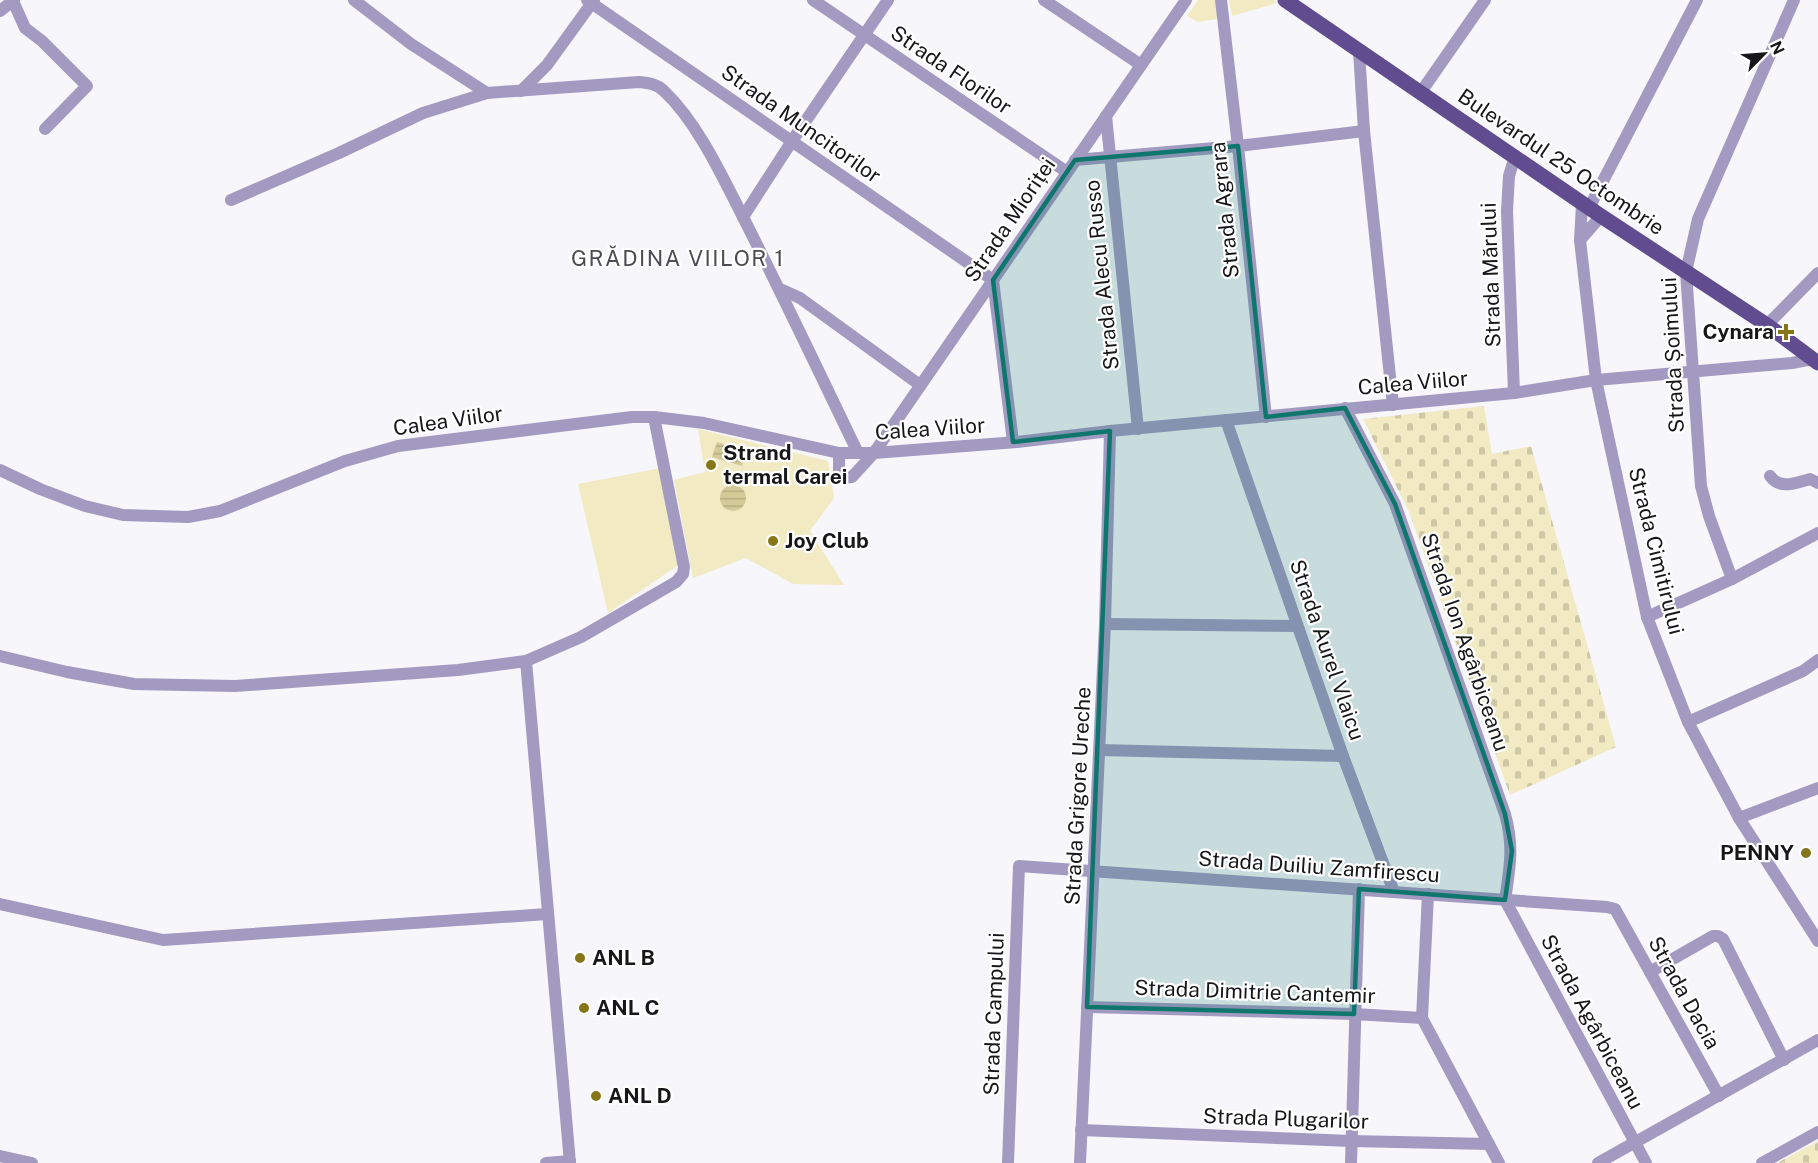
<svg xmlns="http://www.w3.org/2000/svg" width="1818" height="1163" font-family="'Public Sans',sans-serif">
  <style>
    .green { fill: #f2eac3 }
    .cemetery { fill: url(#cemetery-stones) }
    .water { fill: url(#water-rules) }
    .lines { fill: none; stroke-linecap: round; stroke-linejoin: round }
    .minor { stroke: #a39ac1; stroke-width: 12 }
    .major { stroke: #614c90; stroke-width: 15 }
    .marked { fill: #0f766e; fill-opacity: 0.2; stroke: #0f766e; stroke-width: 4.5; stroke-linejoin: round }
    .poi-dot { fill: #877619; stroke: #fff; stroke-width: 2 }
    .labels { text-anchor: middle; stroke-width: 4.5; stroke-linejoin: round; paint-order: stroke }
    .street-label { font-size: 21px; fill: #171618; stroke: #fff }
    .poi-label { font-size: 21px; font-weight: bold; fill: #171618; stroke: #fff; text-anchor: start }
    .neighbourhood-label { font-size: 22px; letter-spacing: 1.5px; fill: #4d4d50; stroke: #fff }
  </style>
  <defs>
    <pattern id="cemetery-stones" width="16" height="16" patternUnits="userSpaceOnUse" patternTransform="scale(1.5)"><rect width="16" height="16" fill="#f2eac3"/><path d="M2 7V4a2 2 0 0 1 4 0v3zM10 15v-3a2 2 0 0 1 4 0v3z" fill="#cfc8a7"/></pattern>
    <pattern id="water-rules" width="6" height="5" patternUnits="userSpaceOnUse" patternTransform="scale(1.5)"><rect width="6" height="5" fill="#d4ca98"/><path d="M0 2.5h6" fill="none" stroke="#b5ad82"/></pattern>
  </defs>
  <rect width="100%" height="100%" fill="#f7f6fb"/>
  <g class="green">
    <path d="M1198,0H1221L1224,18L1198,22L1187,16Z"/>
    <path d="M1229,0H1274L1277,3L1232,16Z"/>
    <path d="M698,429L828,461L834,498L810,531L844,585L793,584L746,558L693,578L674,480L705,472Z"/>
    <path d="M661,468L680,564L608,613L578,484Z"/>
  </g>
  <g class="cemetery">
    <path d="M1484,406L1492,454L1531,446L1616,747L1510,795L1409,512L1363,419Z"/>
    <path d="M1818,1141V1163H1777Z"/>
  </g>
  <g class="water">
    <path d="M717,442L746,451L742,466L712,457Z"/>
    <circle cx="733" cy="498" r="13"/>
  </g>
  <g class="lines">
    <g class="minor">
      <path d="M354,0L411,44L487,93L639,82C649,83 657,84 664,91C698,123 723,178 744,219C783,296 820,374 858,453"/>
      <path d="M587,0L993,280L1013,442"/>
      <path d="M813,0L1067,172"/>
      <path d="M1044,0L1141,65"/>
      <path d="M1221,0L1238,146L1266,417"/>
      <path d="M13,1L25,28L42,41L87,86L45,129"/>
      <path d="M0,11L14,0"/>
      <path d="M1359,51L1364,131L1393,405"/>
      <path d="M521,91L547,65L594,0"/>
      <path d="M1421,92L1485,0"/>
      <path d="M1106,116L1138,429"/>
      <path d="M1075,160L1238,146L1364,131"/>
      <path d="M231,200L339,153L423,113L487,93"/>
      <path d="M1582,204L1580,240L1596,380L1647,617L1688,722L1739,818L1818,941"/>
      <path d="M1589,208L1697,0"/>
      <path d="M743,217L792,141L888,0"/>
      <path d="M1580,240L1601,216"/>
      <path d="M780,289L800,298L920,385"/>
      <path d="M1767,325L1818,273"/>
      <path d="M1514,393L1507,211L1509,176L1515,156"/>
      <path d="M1345,408L1395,504L1505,814C1514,846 1510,867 1505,900"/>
      <path d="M1226,420L1343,756L1394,892"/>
      <path d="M839,453V474L842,478L852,477L874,453L1186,0"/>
      <path d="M0,470L40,489L85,506L123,515L188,517L220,511L345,461L398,446L632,417H654L704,423L839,453H874L1017,442L1110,431L1514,393L1596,380L1792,363L1813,359"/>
      <path d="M1770,476C1780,490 1795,483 1810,479L1818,483"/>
      <path d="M1732,579L1709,516L1701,486L1686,272L1698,219L1794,0"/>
      <path d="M1647,617L1732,579L1818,533"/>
      <path d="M1105,624L1297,626"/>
      <path d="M0,656L67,672L134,684L235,686L458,670L526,661L581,637L676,582L683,574L684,567L654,417"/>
      <path d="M526,661L570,1163"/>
      <path d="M1688,722L1803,671L1818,660"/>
      <path d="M1100,750L1343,756"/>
      <path d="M1739,818L1818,788"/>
      <path d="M1428,894L1422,1018L1499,1163"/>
      <path d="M1505,900L1646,1163"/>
      <path d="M0,904L163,940L547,914"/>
      <path d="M1650,972L1713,936H1718L1723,939L1784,1060"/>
      <path d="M1087,1007L1354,1014L1422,1018"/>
      <path d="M1081,1130L1351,1141L1489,1144"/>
      <path d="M0,1156L32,1163"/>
      <path d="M546,1163L570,1161"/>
      <path d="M1008,1163L1019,866L1607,907L1615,909L1719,1096"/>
      <path d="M1080,1163L1105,624L1110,431"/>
      <path d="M1351,1163L1359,889"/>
      <path d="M1598,1163L1818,1040"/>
      <path d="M1762,1163L1818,1132"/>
    </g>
    <path class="major" d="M1285,0L1601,216L1767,325L1818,363"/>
  </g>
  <path class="marked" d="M1238,146L1266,417L1345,408L1395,504L1505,814L1512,851L1505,900L1359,889L1354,1014L1087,1007L1110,431L1013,442L993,280L1075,160Z"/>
  <g class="poi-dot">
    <path d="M1783 323h6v6h6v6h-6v6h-6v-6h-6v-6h6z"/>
    <circle cx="711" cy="465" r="6"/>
    <circle cx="773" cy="541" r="6"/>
    <circle cx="1806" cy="853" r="6"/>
    <circle cx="580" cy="958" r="6"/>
    <circle cx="584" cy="1008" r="6"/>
    <circle cx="596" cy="1096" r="6"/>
  </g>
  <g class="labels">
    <g class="street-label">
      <text transform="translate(951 70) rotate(34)" y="7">Strada Florilor</text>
      <text transform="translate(801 124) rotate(35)" y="7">Strada Muncitorilor</text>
      <text transform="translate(1561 162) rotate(34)" y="7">Bulevardul 25 Octombrie</text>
      <text transform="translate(1225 210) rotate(-96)" y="7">Strada Agrara</text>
      <text transform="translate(1010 220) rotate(-56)" y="7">Strada Mioriței</text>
      <text transform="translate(1102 275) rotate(-96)" y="7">Strada Alecu Russo</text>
      <text transform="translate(1491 275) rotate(-92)" y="7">Strada Mărului</text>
      <text transform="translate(1673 355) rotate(-93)" y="7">Strada Șoimului</text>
      <text transform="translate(1413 383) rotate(-5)" y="7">Calea Viilor</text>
      <text transform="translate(448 421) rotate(-8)" y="7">Calea Viilor</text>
      <text transform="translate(930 429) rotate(-4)" y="7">Calea Viilor</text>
      <text transform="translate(1656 551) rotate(76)" y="7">Strada Cimitirului</text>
      <text transform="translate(1465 642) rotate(71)" y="7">Strada Ion Agârbiceanu</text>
      <text transform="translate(1327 650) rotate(71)" y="7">Strada Aurel Vlaicu</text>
      <text transform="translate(1078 796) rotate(-87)" y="7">Strada Grigore Ureche</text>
      <text transform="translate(1319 867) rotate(4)" y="7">Strada Duiliu Zamfirescu</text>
      <text transform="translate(1255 992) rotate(2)" y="7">Strada Dimitrie Cantemir</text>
      <text transform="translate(1684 993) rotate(61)" y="7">Strada Dacia</text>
      <text transform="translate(994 1014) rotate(-88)" y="7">Strada Campului</text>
      <text transform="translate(1592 1022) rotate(62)" y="7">Strada Agârbiceanu</text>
      <text transform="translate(1286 1119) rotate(2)" y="7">Strada Plugarilor</text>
    </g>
    <g class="poi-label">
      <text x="1774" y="339" text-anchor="end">Cynara</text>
      <text x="723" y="460">Strand<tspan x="723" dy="24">termal Carei</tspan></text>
      <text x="785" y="548">Joy Club</text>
      <text x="1794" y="860" text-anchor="end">PENNY</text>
      <text x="592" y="965">ANL B</text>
      <text x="596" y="1015">ANL C</text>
      <text x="608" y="1103">ANL D</text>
    </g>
    <g class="neighbourhood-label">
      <text x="678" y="266">GRĂDINA VIILOR 1</text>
    </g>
  </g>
  <g transform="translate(1764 54) rotate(65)" stroke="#ffffff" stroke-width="4.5" paint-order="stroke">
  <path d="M0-4.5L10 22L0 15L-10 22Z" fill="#171618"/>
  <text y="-9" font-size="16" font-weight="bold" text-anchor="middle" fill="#171618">N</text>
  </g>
</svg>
